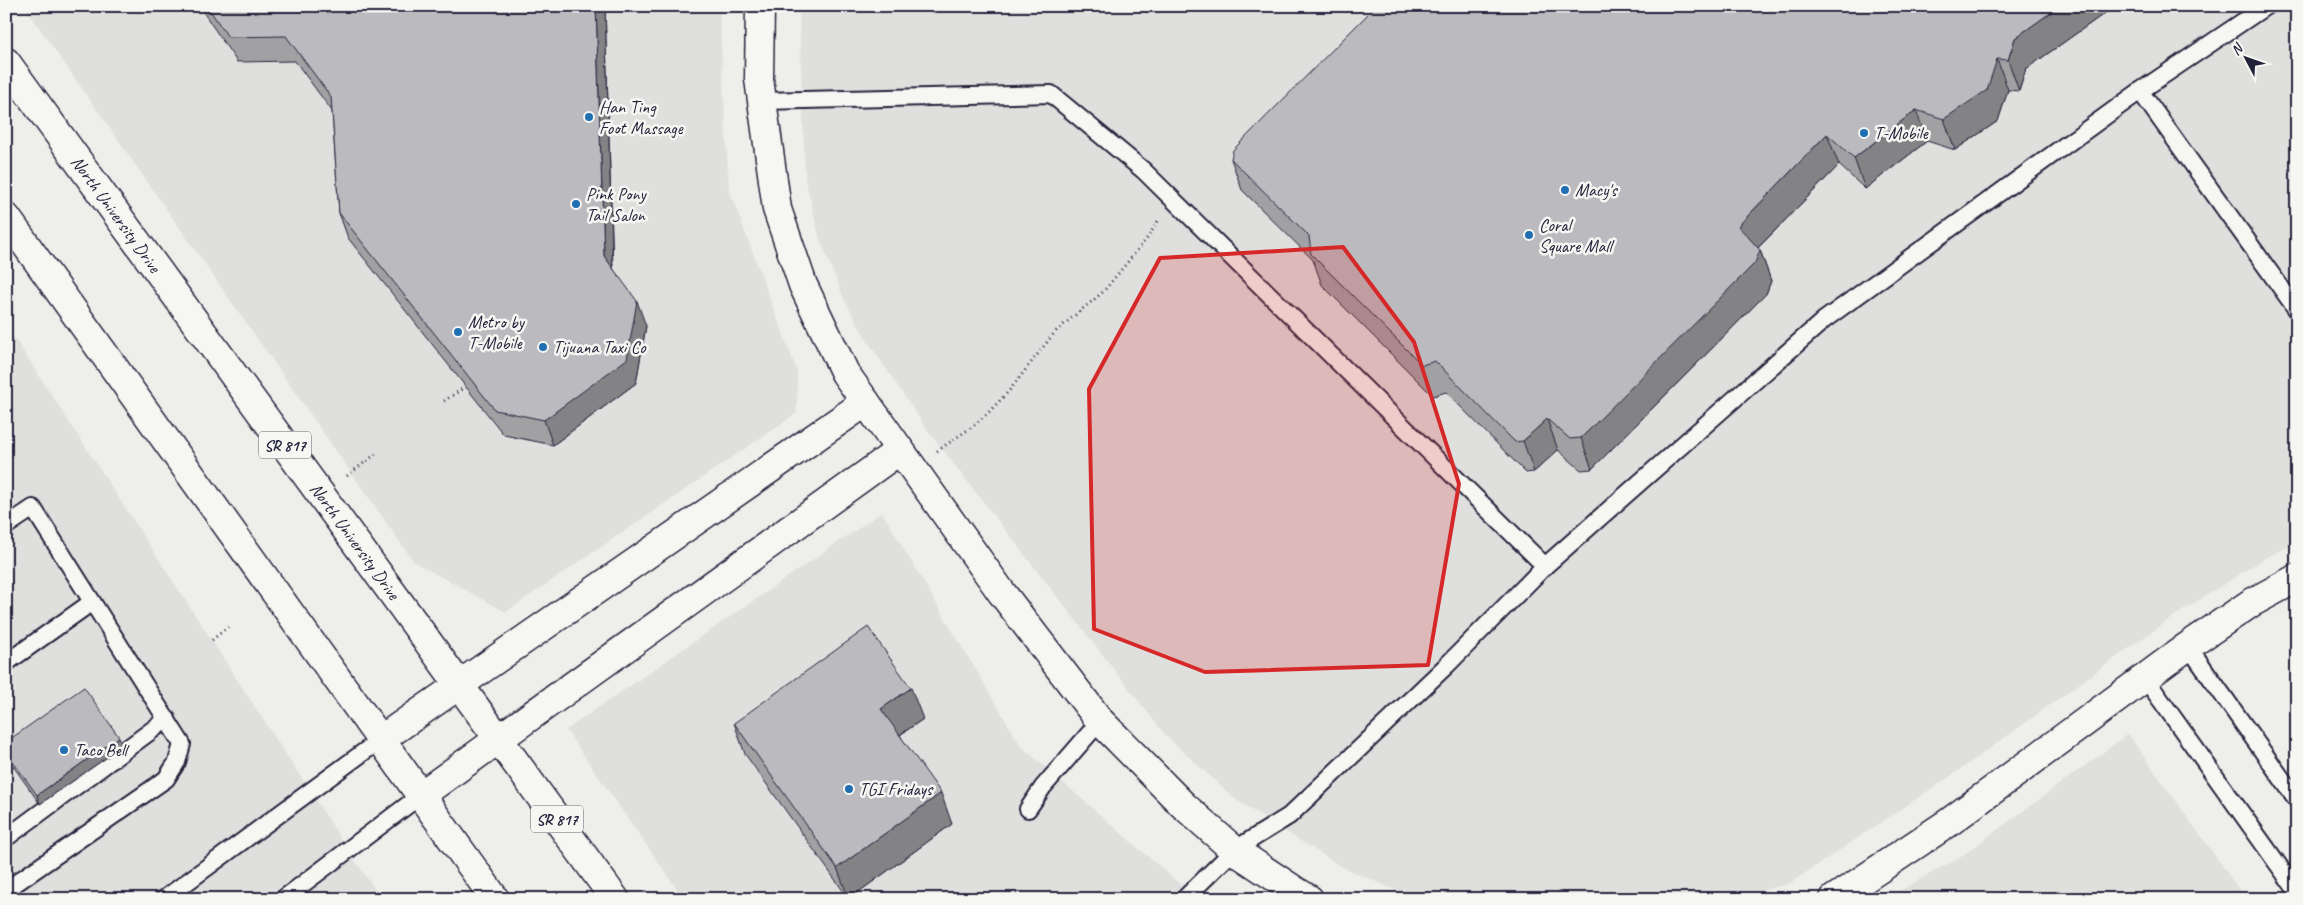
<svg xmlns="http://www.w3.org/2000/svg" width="2303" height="905" font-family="Caveat,sans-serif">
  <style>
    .built { fill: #dfdfde }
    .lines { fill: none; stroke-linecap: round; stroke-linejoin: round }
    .service-casing { stroke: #22223b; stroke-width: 20 }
    .minor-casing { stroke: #22223b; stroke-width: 31 }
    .primary-casing { stroke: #22223b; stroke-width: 31 }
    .path { stroke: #22223b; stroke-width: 3; stroke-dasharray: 1 4; stroke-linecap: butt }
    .service { stroke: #f6f6f2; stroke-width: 16 }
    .minor { stroke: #f6f6f2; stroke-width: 28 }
    .primary { stroke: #f6f6f2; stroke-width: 28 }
    .wall { fill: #a1a1a4; stroke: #22223b }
    .shaded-wall { fill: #838386; stroke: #22223b }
    .building { fill: #bbbbbf; stroke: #22223b }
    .marked { fill: #d62828; fill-opacity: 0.2; stroke: #d62828; stroke-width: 4; stroke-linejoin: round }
    .poi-dot { fill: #1f6fb2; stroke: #f6f6f2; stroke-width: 2 }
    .labels { text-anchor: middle; stroke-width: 5; stroke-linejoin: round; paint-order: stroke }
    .shield { fill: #f6f6f2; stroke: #626272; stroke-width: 1 }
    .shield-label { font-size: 16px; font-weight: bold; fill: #22223b }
    .poi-label { font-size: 18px; fill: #22223b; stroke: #f6f6f2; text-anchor: start }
    .street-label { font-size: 18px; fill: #22223b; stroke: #f6f6f2 }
  </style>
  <rect width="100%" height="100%" fill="#eeeeeb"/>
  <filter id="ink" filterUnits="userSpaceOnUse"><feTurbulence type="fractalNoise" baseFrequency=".02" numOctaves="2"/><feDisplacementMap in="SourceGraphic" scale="10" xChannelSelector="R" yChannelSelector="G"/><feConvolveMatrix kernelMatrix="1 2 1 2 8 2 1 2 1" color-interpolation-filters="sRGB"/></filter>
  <g filter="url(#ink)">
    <g class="built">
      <path d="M24,6H719L729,189L797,371V413L506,612L414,562Z"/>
      <path d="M799,6H2297V542L2265,558L2171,618L1964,767L1789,884L1726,899H1416L1342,867L1236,800L1166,736L928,431L868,342L845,301L820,240L805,178Z"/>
      <path d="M6,325L358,865L382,899H6Z"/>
      <path d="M882,512L1021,746L1197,899H684L566,730Z"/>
      <path d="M2128,734L2246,899H1885L1962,856Z"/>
    </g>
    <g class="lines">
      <defs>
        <g id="service">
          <path d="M2140,91L2297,310"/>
          <path d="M762,101L1051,94L1143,170L1545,566"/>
          <path d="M6,526L33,508L182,744L177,762L166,779L6,890"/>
          <path d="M2188,646L2297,800"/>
          <path d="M6,663L92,602"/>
          <path d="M2145,678L2297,891"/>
          <path d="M1028,809L1043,787L1100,721"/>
          <path d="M6,838L167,719"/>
          <path d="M164,899L380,740"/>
          <path d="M283,899L421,795"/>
          <path d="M1184,899L1234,850L1289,816L1447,665L1545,566L1824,320L2140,91L2266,6"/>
        </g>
        <g id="minor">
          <path d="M760,6L759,79L777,209L803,285L845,373L1002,593L1100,721L1183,805L1234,850L1294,890L1309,899"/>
          <path d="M380,740L866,402"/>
          <path d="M421,795L900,450"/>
          <path d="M1834,899L1948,823L2188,646L2251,603L2297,578"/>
        </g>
        <g id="primary">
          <path d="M6,62L615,899"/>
          <path d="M6,217L495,899"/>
        </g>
      </defs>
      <use href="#service" class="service-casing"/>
      <use href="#minor" class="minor-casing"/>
      <use href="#primary" class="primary-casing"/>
      <g class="path">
        <path d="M444,401L465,387"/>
        <path d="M937,451L972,427L989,412L1009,391L1055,332L1103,292L1149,236L1158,221"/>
        <path d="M347,476L377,453"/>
        <path d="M212,640L230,625"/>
      </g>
      <use href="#service" class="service"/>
      <use href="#minor" class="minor"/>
      <use href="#primary" class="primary"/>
    </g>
    <g class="wall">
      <path d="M199,6H605L613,268L646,326L636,383L553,445L504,435L348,238L339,213L332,111L295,61L237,62Z"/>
      <path d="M1376,6H2115L2026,69L2019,91L2008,90L1998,121L1955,150L1927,141L1865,189L1839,165L1758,248L1760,250L1771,281L1766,294L1592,469L1581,470L1558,450L1534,472L1526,473L1446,392L1433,396L1322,285L1313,260L1242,190L1231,159Z"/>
      <path d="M923,719L900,735L952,824L849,899L745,754L734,723Z"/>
      <path d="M119,737L123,746L40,804L6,756V742Z"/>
    </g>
    <g class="shaded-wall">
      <path d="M596,6H605L613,281L604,256Z"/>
      <path d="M2060,6H2115L2026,69L2019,91L2008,60L2015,38Z"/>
      <path d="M1997,59L2008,90L1998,121L1955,150L1944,119Z"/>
      <path d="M1916,110L1927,141L1865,189L1854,158Z"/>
      <path d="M1827,134L1839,165L1749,257L1738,226Z"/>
      <path d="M1760,250L1771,281L1766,294L1592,469L1581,438Z"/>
      <path d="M637,301L646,326L636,383L553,445L544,420Z"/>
      <path d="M1547,419L1558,450L1534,472L1523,441Z"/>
      <path d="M911,688L923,719L892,740L881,709Z"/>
      <path d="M119,737L123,746L40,804L37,795Z"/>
      <path d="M941,793L952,824L849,899L837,868Z"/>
    </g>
    <g class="building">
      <path d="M207,6H596L604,256L637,301L627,359L544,420L495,410L339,213L331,97L286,36L228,37Z"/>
      <path d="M1376,6H2060L2015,38L2008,60L1997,59L1987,90L1944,119L1916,110L1854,158L1827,134L1738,226L1760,250L1755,263L1581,438L1570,439L1547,419L1523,441L1515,442L1435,361L1422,365L1311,254L1309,236L1231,159L1233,150Z"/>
      <path d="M868,627L911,688L881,709L941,793L837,868L734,723Z"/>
      <path d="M84,687L119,737L37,795L6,752V742Z"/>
    </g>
  </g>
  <path class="marked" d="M1343,247L1414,342L1459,484L1428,665L1205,672L1094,629L1089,389L1160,258Z"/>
  <g class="poi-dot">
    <circle cx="589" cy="117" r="5"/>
    <circle cx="1864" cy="133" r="5"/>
    <circle cx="1565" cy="190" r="5"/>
    <circle cx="576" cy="204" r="5"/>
    <circle cx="1529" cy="235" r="5"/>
    <circle cx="458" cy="332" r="5"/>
    <circle cx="543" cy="347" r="5"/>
    <circle cx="64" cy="750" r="5"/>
    <circle cx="849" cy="789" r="5"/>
  </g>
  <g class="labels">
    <g class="shield">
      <rect x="259" y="431.5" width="52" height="27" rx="4"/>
      <rect x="531" y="805.5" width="52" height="27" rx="4"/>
    </g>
    <g class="shield-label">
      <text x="285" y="451">SR 817</text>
      <text x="557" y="825">SR 817</text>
    </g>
    <g class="poi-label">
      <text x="599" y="113">Han Ting<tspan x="599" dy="21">Foot Massage</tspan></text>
      <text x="1874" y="139">T-Mobile</text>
      <text x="1575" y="196">Macy's</text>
      <text x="586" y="200">Pink Pony<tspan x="586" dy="21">Tail Salon</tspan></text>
      <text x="1539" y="231">Coral<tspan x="1539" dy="21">Square Mall</tspan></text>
      <text x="468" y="328">Metro by<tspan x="468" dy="21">T-Mobile</tspan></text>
      <text x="553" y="353">Tijuana Taxi Co</text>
      <text x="74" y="756">Taco Bell</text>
      <text x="859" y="795">TGI Fridays</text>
    </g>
    <g class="street-label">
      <text transform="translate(116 214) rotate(54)" y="6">North University Drive</text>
      <text transform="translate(355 541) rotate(54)" y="6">North University Drive</text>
    </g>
  </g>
  <rect width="2303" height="905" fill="none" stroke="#f6f6f2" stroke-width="25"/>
  <rect x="12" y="12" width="2278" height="880" fill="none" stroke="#22223b" stroke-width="2" filter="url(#ink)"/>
  <g transform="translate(2246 58) rotate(311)" stroke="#f6f6f2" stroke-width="4" paint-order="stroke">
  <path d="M0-4L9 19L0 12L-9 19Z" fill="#22223b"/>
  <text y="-8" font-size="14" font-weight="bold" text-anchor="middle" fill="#22223b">N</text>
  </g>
</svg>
